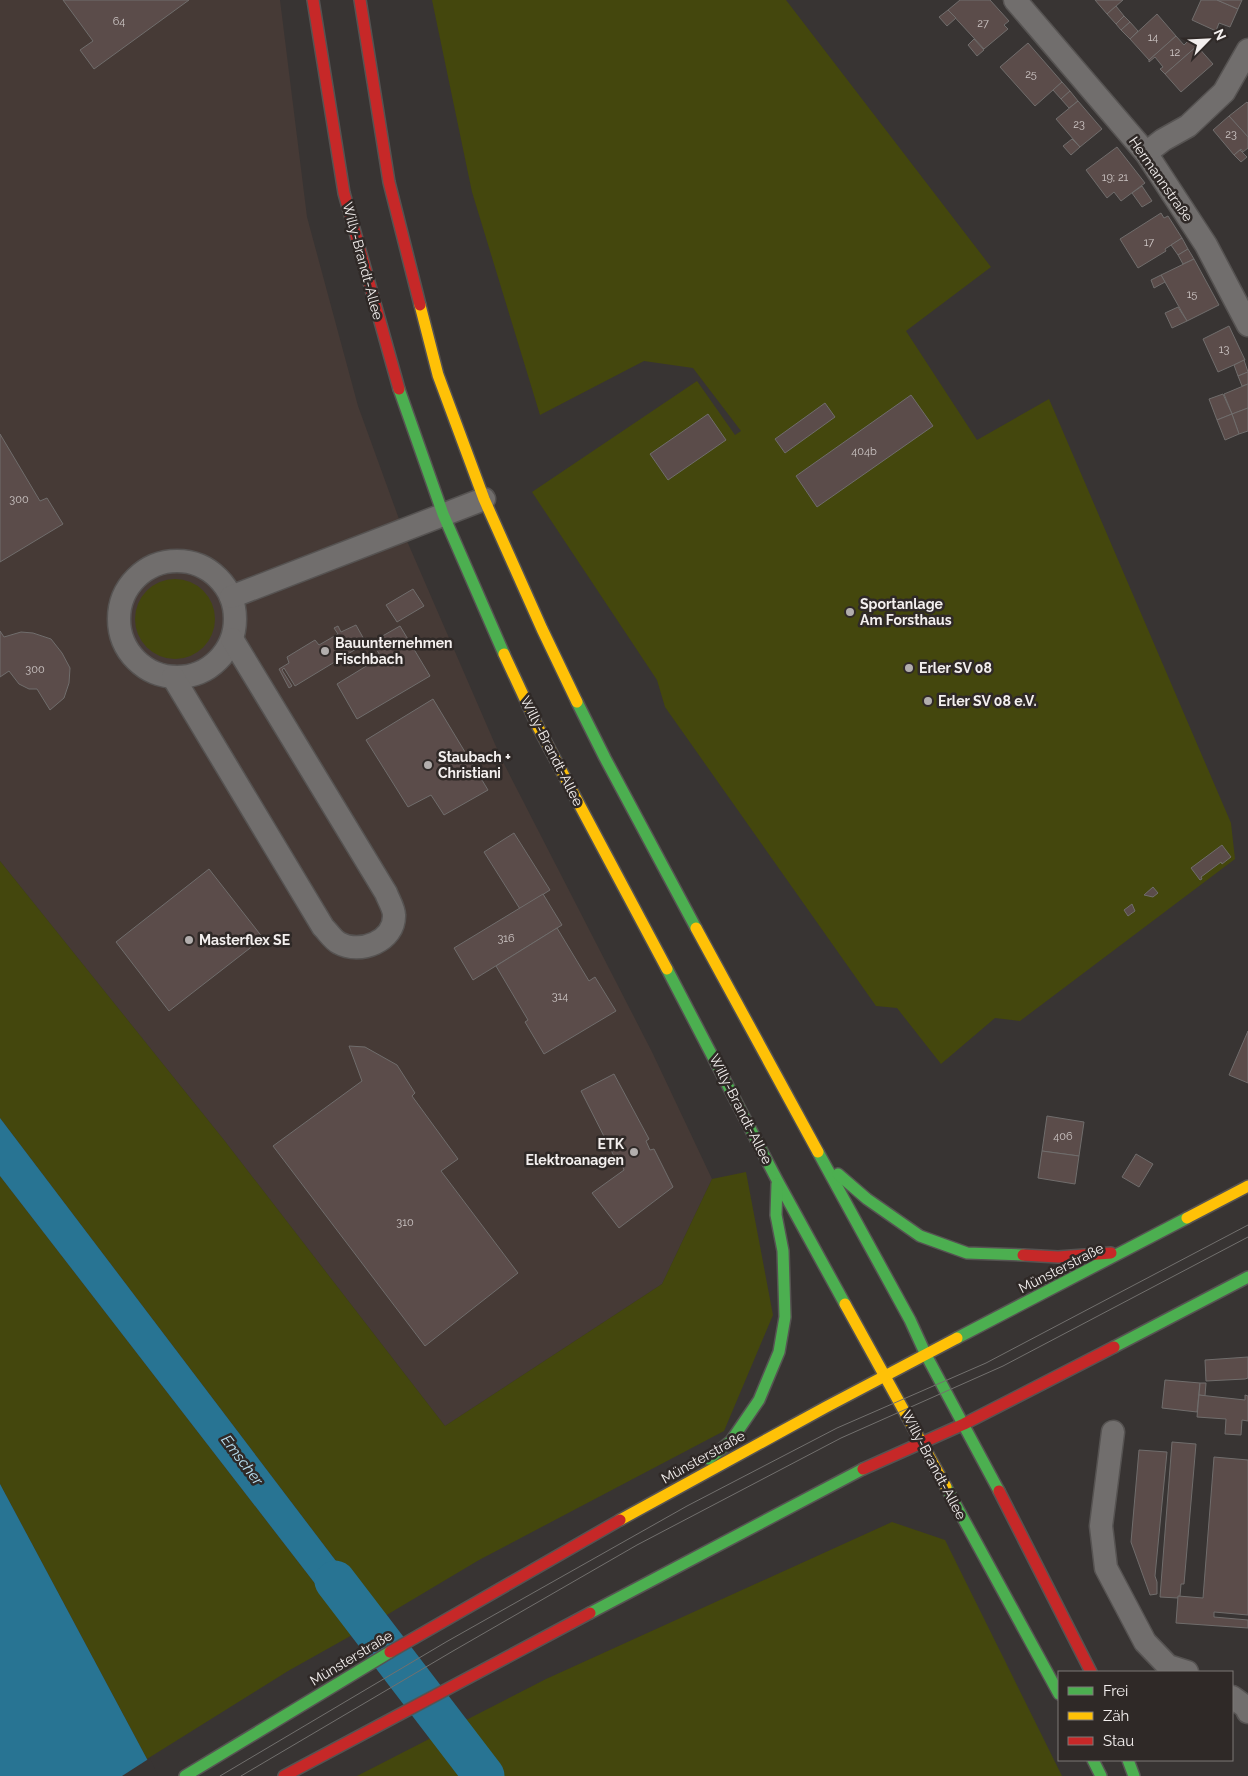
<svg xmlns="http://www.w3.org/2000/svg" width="1248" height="1776" font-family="Raleway,sans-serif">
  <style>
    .built { fill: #463a36 }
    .green { fill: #44470d }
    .water { fill: #287493 }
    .pier { fill: #383433 }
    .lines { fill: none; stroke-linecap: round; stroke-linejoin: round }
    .river { stroke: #287493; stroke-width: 41 }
    .building { fill: #5b4c4a; stroke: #706d6c }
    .street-casing { stroke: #565352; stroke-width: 25 }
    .fast-casing { stroke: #565352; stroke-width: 14 }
    .slow-casing { stroke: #565352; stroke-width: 14 }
    .jam-casing { stroke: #565352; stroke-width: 14 }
    .street { stroke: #716e6d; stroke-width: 22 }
    .fast { stroke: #4caf50; stroke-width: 11 }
    .slow { stroke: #ffc107; stroke-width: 11 }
    .jam { stroke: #c62828; stroke-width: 11 }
    .tram { stroke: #72706e; stroke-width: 1 }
    .poi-dot { fill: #b2aead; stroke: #2f2927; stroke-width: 2 }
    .labels { text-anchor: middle; stroke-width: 5; stroke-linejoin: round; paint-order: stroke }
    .number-label { font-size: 11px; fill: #cdc6c5 }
    .street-label { font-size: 14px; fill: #f3efee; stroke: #2f2927 }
    .poi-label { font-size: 14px; font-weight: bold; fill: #f3efee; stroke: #2f2927; text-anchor: start }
    .water-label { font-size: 15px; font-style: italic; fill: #bae2f5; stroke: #2f2927 }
  </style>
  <rect width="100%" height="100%" fill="#383433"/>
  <path class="built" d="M0,0H280L307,217L358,406L407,541L501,758L652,1052L712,1179L662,1284L445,1426L224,1140L0,861Z"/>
  <g class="green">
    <path d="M432,0H786L991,267L906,331L977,440L1049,399L1231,823L1235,859L1020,1021L995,1018L941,1064L897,1008L876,1006L665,707L657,680L532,492L697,381L735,435L741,431L693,368L644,361L540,415L472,192Z"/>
    <circle cx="175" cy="619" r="40"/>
    <path d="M0,861L224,1140L445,1426L662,1284L712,1179L746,1172L773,1315L724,1431L479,1560L380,1619L0,1118Z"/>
    <path d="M0,1176L354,1634L288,1671L147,1759L0,1484Z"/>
    <path d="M892,1522L945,1540L1062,1776H357L546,1679Z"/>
  </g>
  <g class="water">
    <path d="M0,1118L380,1619L354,1634L0,1176Z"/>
    <path d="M0,1484L147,1759L155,1776H0Z"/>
  </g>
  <path class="pier" d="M150,1758L158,1776H122Z"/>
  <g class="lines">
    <path class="river" d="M335,1581L484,1776"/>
  </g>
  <g class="building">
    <path d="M63,0H189L94,69L80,50L93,41Z"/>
    <path d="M960,0H990L1009,21L1004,25L1008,29L984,49L948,10Z"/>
    <path d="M1095,0H1123L1107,14Z"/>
    <path d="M1201,0H1217L1238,9L1230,27L1219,23L1216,31L1192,20Z"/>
    <path d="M1217,0H1242L1238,9Z"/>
    <path d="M1116,6L1124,16L1116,24L1107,14Z"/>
    <path d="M948,10L956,18L947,26L939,17Z"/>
    <path d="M1157,14L1176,36L1149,60L1130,39Z"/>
    <path d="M1124,16L1130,22L1121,30L1116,24Z"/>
    <path d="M1130,22L1138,31L1130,39L1121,30Z"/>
    <path d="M1176,36L1184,45L1190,39L1197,46L1165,74L1160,69L1163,67L1155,57L1149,62V60Z"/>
    <path d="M974,39L984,50L977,56L968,45Z"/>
    <path d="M1028,43L1062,82L1035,106L1000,67Z"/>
    <path d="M1197,46L1213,64L1181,92L1165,74Z"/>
    <path d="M1062,82L1070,91L1061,99L1053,90Z"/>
    <path d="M1070,91L1078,101L1069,108L1061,99Z"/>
    <path d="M1078,101L1102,129L1080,147L1056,119Z"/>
    <path d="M1247,102L1248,103V137L1229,116Z"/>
    <path d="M1229,116L1248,137V148L1243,152L1241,149L1234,155L1213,130Z"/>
    <path d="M1072,139L1080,147L1071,155L1063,146Z"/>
    <path d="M1117,147L1145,183L1121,201L1114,192L1107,198L1086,170Z"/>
    <path d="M1240,150L1247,157L1241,162L1234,155Z"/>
    <path d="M1142,186L1152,201L1142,207L1132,193Z"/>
    <path d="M1161,213L1164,218L1168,216L1182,238L1165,249L1166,251L1138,268L1120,239Z"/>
    <path d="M1182,238L1188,249L1178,255L1171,245Z"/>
    <path d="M1188,249L1194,259L1183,264L1178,255Z"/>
    <path d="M1194,259L1219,305L1187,321L1161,275Z"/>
    <path d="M1161,275L1165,282L1154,288L1151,280Z"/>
    <path d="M1178,307L1187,321L1172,328L1165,313Z"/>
    <path d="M1229,326L1245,360L1218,372L1203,339Z"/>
    <path d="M1244,360L1248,372L1238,376L1234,365Z"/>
    <path d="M1248,372V384L1242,386L1238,376Z"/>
    <path d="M1248,384V408L1232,414L1224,394Z"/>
    <path d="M1223,394L1232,414L1217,420L1209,399Z"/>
    <path d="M911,395L933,426L817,507L796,476Z"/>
    <path d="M825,403L835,417L785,453L775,439Z"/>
    <path d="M1248,408V431L1239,434L1232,414Z"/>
    <path d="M708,414L726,440L668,480L650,454Z"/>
    <path d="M1232,414L1239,434L1225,440L1217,420Z"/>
    <path d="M0,434L40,501L47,498L63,524L0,562Z"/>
    <path d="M413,589L424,606L397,622L386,605Z"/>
    <path d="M356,625L366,643L295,686L284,668L282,670L292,686L289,688L279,669L289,663L287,657L315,640L319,645L338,634L334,628L338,626L341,632Z"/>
    <path d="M400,626L430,676L357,719L337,684L381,657L372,642Z"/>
    <path d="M0,631L4,637L21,632L33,633L51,639L62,653L70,668L69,683L64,698L50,710L37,689H29L19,684L9,671L0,677Z"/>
    <path d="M433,699L488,790L444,815L431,795L408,807L366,740Z"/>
    <path d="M514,833L550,890L520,909L484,852Z"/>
    <path d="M1222,845L1231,857L1222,864L1221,862L1201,877L1202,879L1200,880L1191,868Z"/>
    <path d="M209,869L263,938L169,1011L116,942Z"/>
    <path d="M1153,887L1158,893L1153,897L1144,895Z"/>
    <path d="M543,894L562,925L473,980L454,948Z"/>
    <path d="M1132,904L1135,911L1128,916L1124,910Z"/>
    <path d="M557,928L589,981L595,977L616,1011L544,1054L525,1022L528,1020L496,966Z"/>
    <path d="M1248,1031V1083L1229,1075Z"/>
    <path d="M349,1046L365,1047L397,1065L415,1093L412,1096L458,1159L441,1171L518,1273L425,1346L273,1146L362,1081Z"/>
    <path d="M614,1074L649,1139L646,1141L650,1150L654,1149L673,1187L619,1228L592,1193L624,1170L618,1154L614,1156L581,1091Z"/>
    <path d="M1047,1116L1084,1122L1079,1156L1042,1151Z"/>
    <path d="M1042,1151L1079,1156L1075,1184L1038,1178Z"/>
    <path d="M1136,1154L1153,1164L1139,1187L1122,1177Z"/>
    <path d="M1248,1357V1378L1245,1379L1206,1381L1205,1360Z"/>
    <path d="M1165,1380L1200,1383L1197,1412L1162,1408Z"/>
    <path d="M1200,1383H1206L1205,1396L1199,1395Z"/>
    <path d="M1199,1395L1245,1400V1395L1248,1396V1421L1242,1420L1241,1435L1225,1434L1226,1419L1197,1417Z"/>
    <path d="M1172,1442L1196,1444L1184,1584H1181L1180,1596L1178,1598L1160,1597Z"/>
    <path d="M1139,1450L1167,1452L1155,1576L1157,1582V1594L1150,1595L1131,1542Z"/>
    <path d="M1214,1457L1248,1460V1615L1214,1612V1617L1248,1620V1628L1176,1623L1178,1596L1203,1598Z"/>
  </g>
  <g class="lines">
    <defs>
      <g id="street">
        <path d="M1015,0L1146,153L1206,245L1248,325"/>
        <path d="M1146,153L1163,140L1188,126L1224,92L1248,50"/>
        <circle cx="177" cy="619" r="58"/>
        <path d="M231,597L484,499"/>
        <path d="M173,677L323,927C328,932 333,940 339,943C360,955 395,941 394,915C394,908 388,899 386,893L232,639"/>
        <path d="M1113,1432L1101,1526L1106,1568L1145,1642L1168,1666L1187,1672"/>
        <path d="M1232,1697L1246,1707L1248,1712"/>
      </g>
      <g id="fast">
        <path d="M399,389L443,514L504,654"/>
        <path d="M577,702L605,758L696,928"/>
        <path d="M667,969L777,1180L845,1304"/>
        <path d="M818,1152L910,1320L926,1355L999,1491"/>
        <path d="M838,1174L867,1199L920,1236L967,1253L1023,1255"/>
        <path d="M957,1338L1187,1218"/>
        <path d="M1114,1347L1248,1277"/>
        <path d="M709,1459L731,1441L759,1400L779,1352L785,1317L783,1251L776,1215L777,1184"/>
        <path d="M946,1487L1059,1694"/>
        <path d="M590,1613L863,1469"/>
        <path d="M1093,1760L1101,1776"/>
        <path d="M1128,1760L1134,1776"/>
        <path d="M185,1776L390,1652"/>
      </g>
      <g id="slow">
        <path d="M420,305L438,375L484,499L542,629L577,702"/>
        <path d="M504,654L538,727L667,969"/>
        <path d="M696,928L818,1152"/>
        <path d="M1187,1218L1248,1186"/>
        <path d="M845,1304L946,1487"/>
        <path d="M620,1520L826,1407L957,1338"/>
      </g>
      <g id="jam">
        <path d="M313,0L344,193L399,389"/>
        <path d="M360,0L389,182L420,305"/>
        <path d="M1023,1255L1058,1257L1111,1253"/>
        <path d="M863,1469L964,1424L1114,1347"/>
        <path d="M999,1491L1091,1672"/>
        <path d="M390,1652L620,1520"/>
        <path d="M284,1776L590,1613"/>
      </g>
    </defs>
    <use href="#street" class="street-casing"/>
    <use href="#fast" class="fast-casing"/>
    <use href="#slow" class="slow-casing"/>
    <use href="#jam" class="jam-casing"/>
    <use href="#street" class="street"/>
    <use href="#fast" class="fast"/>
    <use href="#slow" class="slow"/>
    <use href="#jam" class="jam"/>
    <g class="tram">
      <path d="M220,1776L446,1642L687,1506L837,1428L986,1363L1248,1225"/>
      <path d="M241,1776L453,1651L637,1545L841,1438L1003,1366L1248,1237"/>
    </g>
  </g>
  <g class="poi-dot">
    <circle cx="850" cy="612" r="5"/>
    <circle cx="325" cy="651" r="5"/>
    <circle cx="909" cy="668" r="5"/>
    <circle cx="928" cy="701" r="5"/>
    <circle cx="428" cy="765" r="5"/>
    <circle cx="189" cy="940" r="5"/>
    <circle cx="634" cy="1152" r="5"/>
  </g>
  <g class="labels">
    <g class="number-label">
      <text x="119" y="25">64</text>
      <text x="983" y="27">27</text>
      <text x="1153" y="41">14</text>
      <text x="1175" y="56">12</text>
      <text x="1031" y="78">25</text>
      <text x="1079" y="128">23</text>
      <text x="1231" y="138">23</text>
      <text x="1115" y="181">19; 21</text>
      <text x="1149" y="246">17</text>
      <text x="1192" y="298">15</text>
      <text x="1224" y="353">13</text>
      <text x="864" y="455">404b</text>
      <text x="19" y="503">300</text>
      <text x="35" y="673">300</text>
      <text x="506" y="942">316</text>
      <text x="560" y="1000">314</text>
      <text x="1063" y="1140">406</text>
      <text x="405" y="1226">310</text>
    </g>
    <g class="street-label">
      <text transform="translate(1161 179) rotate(55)" y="5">Hermannstraße</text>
      <text transform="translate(363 261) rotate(75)" y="5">Willy-Brandt-Allee</text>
      <text transform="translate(552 751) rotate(63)" y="5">Willy-Brandt-Allee</text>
      <text transform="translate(741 1109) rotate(63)" y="5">Willy-Brandt-Allee</text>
      <text transform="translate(1061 1268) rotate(-27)" y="5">Münsterstraße</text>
      <text transform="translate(703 1457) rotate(-29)" y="5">Münsterstraße</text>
      <text transform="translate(934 1465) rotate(62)" y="5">Willy-Brandt-Allee</text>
      <text transform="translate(351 1658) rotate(-31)" y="5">Münsterstraße</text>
    </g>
    <g class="poi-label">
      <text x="860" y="609">Sportanlage<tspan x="860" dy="16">Am Forsthaus</tspan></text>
      <text x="335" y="648">Bauunternehmen<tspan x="335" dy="16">Fischbach</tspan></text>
      <text x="919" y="673">Erler SV 08</text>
      <text x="938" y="706">Erler SV 08 e.V.</text>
      <text x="438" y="762">Staubach +<tspan x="438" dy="16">Christiani</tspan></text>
      <text x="199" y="945">Masterflex SE</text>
      <text x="624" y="1149" text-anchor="end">ETK<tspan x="624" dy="16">Elektroanagen</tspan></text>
    </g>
    <g class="water-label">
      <text transform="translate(242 1460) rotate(53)" y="5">Emscher</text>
    </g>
  </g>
  <rect x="1058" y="1671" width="175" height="90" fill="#2f2927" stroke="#7d7877"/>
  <rect x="1068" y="1687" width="25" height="8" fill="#4caf50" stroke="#7d7877"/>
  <text x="1103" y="1696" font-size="15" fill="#f3efee">Frei</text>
  <rect x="1068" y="1712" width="25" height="8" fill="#ffc107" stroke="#7d7877"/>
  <text x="1103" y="1721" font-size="15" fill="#f3efee">Zäh</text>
  <rect x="1068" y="1737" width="25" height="8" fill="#c62828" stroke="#7d7877"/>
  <text x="1103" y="1746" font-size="15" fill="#f3efee">Stau</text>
  <g transform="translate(1208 40) rotate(66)" stroke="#2f2927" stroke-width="4" paint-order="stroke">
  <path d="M0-4L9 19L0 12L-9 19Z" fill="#f3efee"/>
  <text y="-8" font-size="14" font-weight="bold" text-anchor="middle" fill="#f3efee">N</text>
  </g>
</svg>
